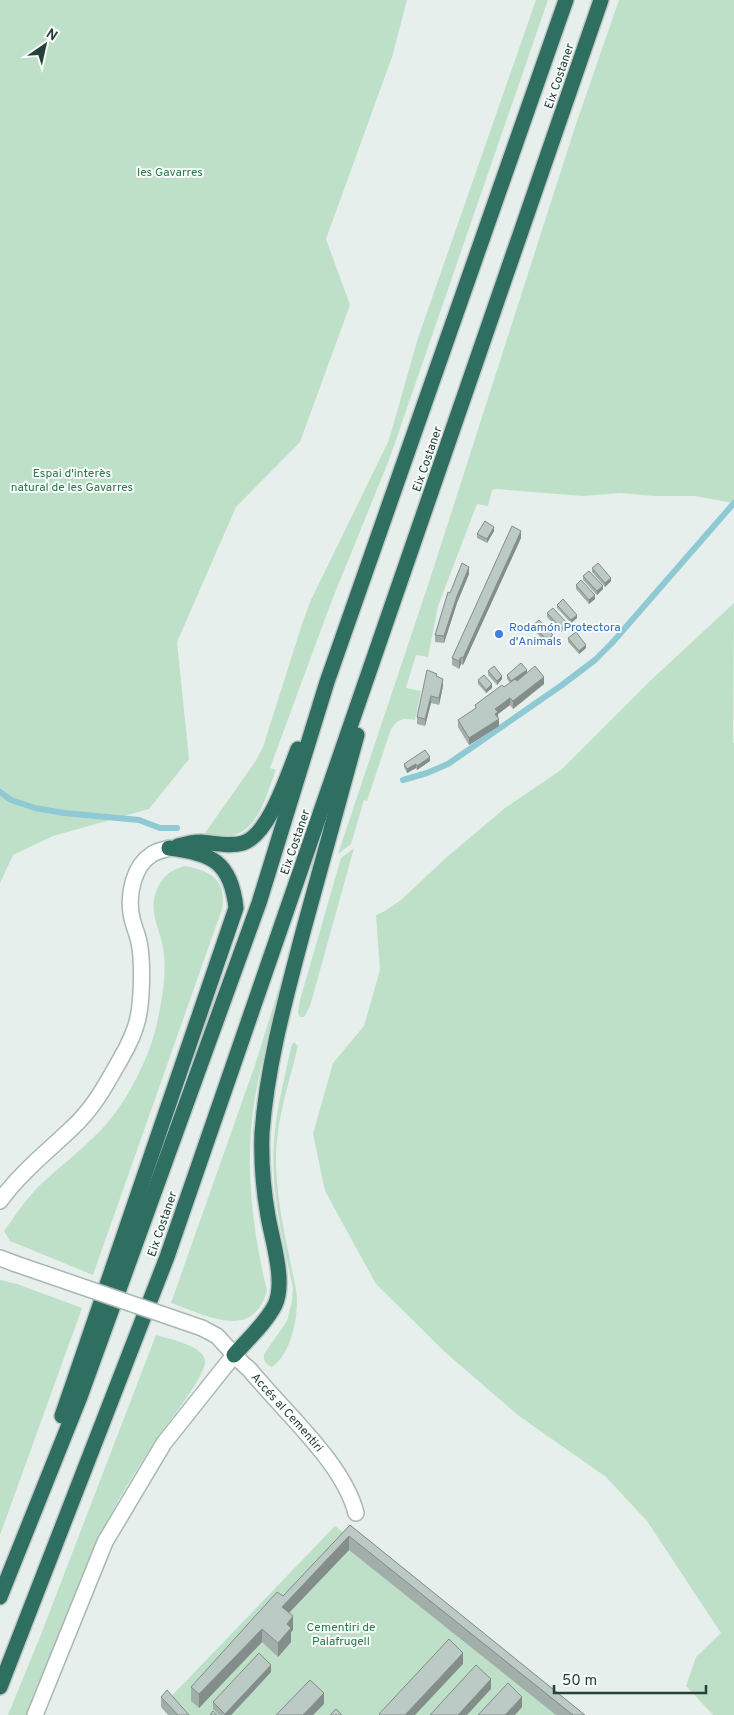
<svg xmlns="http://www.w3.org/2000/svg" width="734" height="1715" font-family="Overpass,sans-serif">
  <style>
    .green { fill: #bfe0c8 }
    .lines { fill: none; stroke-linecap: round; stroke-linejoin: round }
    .stream { stroke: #8ec9d4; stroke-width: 6 }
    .street-casing { stroke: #a8b8b2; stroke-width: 18 }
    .highway-casing { stroke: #c2cac8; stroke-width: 18 }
    .street { stroke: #fff; stroke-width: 15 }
    .highway { stroke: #2f6f62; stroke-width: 15 }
    .street-bridge-casing { stroke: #a8b8b2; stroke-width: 18; stroke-linecap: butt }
    .street-bridge { stroke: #fff; stroke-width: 15 }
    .wall { fill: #a1aea9 }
    .shaded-wall { fill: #838d89 }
    .building { fill: #bbcac4; stroke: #838d89 }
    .shop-dot { fill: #3f7fe0; stroke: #f7fbf9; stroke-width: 2 }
    .labels { text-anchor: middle; stroke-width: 4; stroke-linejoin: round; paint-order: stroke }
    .street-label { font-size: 12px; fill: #24423a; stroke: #f7fbf9 }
    .park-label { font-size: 12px; fill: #2d7a4b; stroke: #f7fbf9 }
    .shop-label { font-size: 12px; fill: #366cbe; stroke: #f7fbf9; text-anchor: start }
  </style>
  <rect width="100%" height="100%" fill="#e6efeb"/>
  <g class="green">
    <path d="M0,0H407L392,57L326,239L350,305L300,442L236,507L177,642L189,759L149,809L53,836L13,855L0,883Z"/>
    <path d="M536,0H548L389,460L332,600L270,768L276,770C265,797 260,830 228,837C220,839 211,838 205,833L255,762L263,747L303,621L311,600L389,440L418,338Z"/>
    <path d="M619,0H734V503L694,496H654L621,493L583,496L497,489L492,490L488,506L477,504L438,606L428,657L416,655L406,688L421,691L415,720C401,718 400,718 391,729L367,801L364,800L351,844L338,854L431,576L576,124Z"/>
    <path d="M734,603L733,742L734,743V1715H713L686,1686L696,1657L721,1633L647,1521L606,1477L519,1416L446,1353L376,1284L325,1191L313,1134L333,1063L364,1026L380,970L376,915L385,911L401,900L447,857L505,808L561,770L650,681Z"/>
    <path d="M354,848L310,1006L304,1017H300L298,1013L300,1000L341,858Z"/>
    <path d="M185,866C211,871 227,880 222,909L93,1275L10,1241L4,1231C15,1216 26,1199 39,1186C59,1167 82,1150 101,1130C126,1104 150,1057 157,1023C162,1001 166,977 164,955C162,929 145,912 159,885C165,874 173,869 185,866Z"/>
    <path d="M281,987C273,1024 261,1061 255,1098C244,1161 252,1229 267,1291C252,1342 206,1315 171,1303L255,1065L279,988Z"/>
    <path d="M294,1042L298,1046C289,1083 276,1121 276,1158C276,1193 283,1227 290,1260C292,1273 297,1288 297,1301C297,1322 290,1355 272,1367C266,1364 263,1361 264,1354L287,1321L292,1301L293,1288C283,1240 270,1190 274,1141C276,1109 285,1078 291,1047Z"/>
    <path d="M0,1280L17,1284L82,1308L0,1535Z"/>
    <path d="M156,1335C169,1339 202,1345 205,1360C208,1374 165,1426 156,1440C142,1461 128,1483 116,1505C80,1572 56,1645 27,1715H8L40,1637Z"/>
    <path d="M335,1526L568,1715H168L161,1707Z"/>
  </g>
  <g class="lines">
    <g class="stream">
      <path d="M403,780L427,773L448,764L562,685L595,660L612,643L734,503"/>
      <path d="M0,792L11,800L35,808L64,813L139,820L160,828H177"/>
    </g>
    <defs>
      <g id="street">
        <path d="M0,1201C20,1173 47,1152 72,1128C93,1109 106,1085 120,1060C127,1048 135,1032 138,1018C142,999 143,961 139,942C137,932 132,923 131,913C128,893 134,866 151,855C156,851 164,850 169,848"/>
        <path d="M0,1258L16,1264"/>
        <path id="s1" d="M202,1328L217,1336L240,1361L250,1370C283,1411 343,1462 356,1513"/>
        <path d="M35,1715L105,1542L164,1443L234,1355"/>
      </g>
      <g id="highway">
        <path d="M178,846C185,844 194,842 201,842C214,843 230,847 243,843C269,835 288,774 298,749"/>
        <path d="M234,1355C248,1339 265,1324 275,1305C286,1282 272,1240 268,1216C263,1188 261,1160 262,1133C267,1065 286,997 303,932C321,866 339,800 357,735"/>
        <path d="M62,1416L236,908C231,862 212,853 169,848"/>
        <path d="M0,1597L80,1397L259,903L327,682L566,0"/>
        <path d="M0,1687L167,1257L601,0"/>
      </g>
    </defs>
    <use href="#street" class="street-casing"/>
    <use href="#highway" class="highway-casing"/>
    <use href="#street" class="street"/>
    <use href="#highway" class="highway"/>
    <defs>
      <path id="street-bridge" d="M16,1264L202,1328"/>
    </defs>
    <use href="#street-bridge" class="street-bridge-casing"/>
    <use href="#street-bridge" class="street-bridge"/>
  </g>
  <g class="wall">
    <path d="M494,531L487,543L477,538V534Z"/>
    <path d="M521,538L463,665L461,664L459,669L452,665V658Z"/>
    <path d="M592,568L611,581L605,587L592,572Z"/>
    <path d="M469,574L457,603L444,643L435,642V635L450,593Z"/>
    <path d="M583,576L603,589L597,595L583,580Z"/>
    <path d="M576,585L595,599L589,604L576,589Z"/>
    <path d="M557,605L577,618L571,623L557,608Z"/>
    <path d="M547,613L567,627L561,632L547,617Z"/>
    <path d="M533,625L553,638L547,644L533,629Z"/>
    <path d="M568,638L586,648L579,654L568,642Z"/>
    <path d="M488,671L502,679L497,685L488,675Z"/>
    <path d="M527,672L544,684L513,709L510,705L498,714L499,726L469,745L458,727V720L475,709V705L510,683L507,679V675Z"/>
    <path d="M437,676L443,686L439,705L431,703L425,726L417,724V717Z"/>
    <path d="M478,680L492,688L486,693L478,684Z"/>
    <path d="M430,761L417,770L416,768L407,773L404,767V764Z"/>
    <path d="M350,1525L585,1715H556L349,1550L289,1613L293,1630L291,1632V1642L278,1657L262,1642L199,1708L191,1701V1687L283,1596Z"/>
    <path d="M271,1672L231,1715H219L213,1709V1702Z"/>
    <path d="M161,1697L189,1715H168L161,1707Z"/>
  </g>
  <g class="shaded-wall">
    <path d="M494,527V531L487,543V539Z"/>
    <path d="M521,531V538L463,665V658Z"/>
    <path d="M469,567V574L457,603L444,643V636L457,596Z"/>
    <path d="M611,578V581L605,587V583Z"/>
    <path d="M603,586V589L597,595V591Z"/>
    <path d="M595,595V599L589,604V600Z"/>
    <path d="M577,615V618L571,623V620Z"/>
    <path d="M567,623V627L561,632V628Z"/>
    <path d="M553,635V638L547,644V640Z"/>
    <path d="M586,645V648L579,654V651Z"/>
    <path d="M461,657V664L459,669V661Z"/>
    <path d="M527,670V674L511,684V681Z"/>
    <path d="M502,676V679L497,685V681Z"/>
    <path d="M544,677V684L513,709V701Z"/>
    <path d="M443,679V686L439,705V698Z"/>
    <path d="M492,684V688L486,693V690Z"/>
    <path d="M431,696V703L425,726V719Z"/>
    <path d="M510,698V705L498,714V720L499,719V726L469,745V738L495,709Z"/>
    <path d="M430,757V761L417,770V766Z"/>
    <path d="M416,764V768L407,773V769Z"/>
    <path d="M349,1536V1550L282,1620V1607Z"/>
    <path d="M293,1616V1630L291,1632V1642L278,1657V1643L287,1624Z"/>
    <path d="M262,1629V1642L199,1708V1694Z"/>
    <path d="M463,1653V1664L415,1715H405Z"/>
    <path d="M271,1665V1672L231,1715H225V1714Z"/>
    <path d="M491,1679V1689L467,1715H458Z"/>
    <path d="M324,1693V1704L313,1715H303Z"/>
    <path d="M522,1697V1707L515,1715H505Z"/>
  </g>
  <g class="building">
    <path d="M485,521L494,527L487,539L477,534Z"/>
    <path d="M512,526L521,531L463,658L461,657L459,661L452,658Z"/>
    <path d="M462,563L469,567L457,596L444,636L435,635L448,592L450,593Z"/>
    <path d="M598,563L611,578L605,583L592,568Z"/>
    <path d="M589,571L603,586L597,591L583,576Z"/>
    <path d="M581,580L595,595L589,600L576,585Z"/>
    <path d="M563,599L577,615L571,620L557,605Z"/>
    <path d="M553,608L567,623L561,628L547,613Z"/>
    <path d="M539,620L553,635L547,640L533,625Z"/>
    <path d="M576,632L586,645L579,651L568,638Z"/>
    <path d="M521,663L527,670L511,681L507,675Z"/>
    <path d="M494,666L502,676L497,681L488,671Z"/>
    <path d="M535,666L544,677L513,701L510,698L495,709L498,712L495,714L499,719L469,738L458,720L476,708L475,705L502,685L504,687L515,679L517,681Z"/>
    <path d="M427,670L437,674L436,676L443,679L439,698L431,696L425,719L417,717Z"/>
    <path d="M484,675L492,684L486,690L478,680Z"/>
    <path d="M425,750L430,757L417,766L416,764L407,769L404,764Z"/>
    <path d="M350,1525L585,1715H573L349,1536L282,1607L293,1616L287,1624L291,1628L278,1643L262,1629L199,1694L191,1687L277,1592L283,1596Z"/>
    <path d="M449,1639L463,1653L405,1715H380L379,1714Z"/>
    <path d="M259,1653L271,1665L225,1714L213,1702Z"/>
    <path d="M476,1665L491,1679L458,1715H430Z"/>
    <path d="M310,1680L324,1693L303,1715H276Z"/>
    <path d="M508,1683L522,1697L505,1715H478Z"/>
    <path d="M167,1690L189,1715H178L161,1697Z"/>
    <path d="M336,1709L342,1715H330Z"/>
    <path d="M213,1711L217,1715H210Z"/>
  </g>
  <circle class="shop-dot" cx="499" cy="634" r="5"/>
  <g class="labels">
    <g class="street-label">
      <text transform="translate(559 76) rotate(-71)" y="4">Eix Costaner</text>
      <text transform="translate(427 459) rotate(-71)" y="4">Eix Costaner</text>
      <text transform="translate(295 842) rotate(-71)" y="4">Eix Costaner</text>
      <text transform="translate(162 1224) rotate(-71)" y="4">Eix Costaner</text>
      <text dy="4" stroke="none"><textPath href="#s1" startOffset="121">Accés al Cementiri</textPath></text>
    </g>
    <g class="park-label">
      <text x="170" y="176">les Gavarres</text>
      <text x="72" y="477">Espai d'interès<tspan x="72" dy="14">natural de les Gavarres</tspan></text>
      <text x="341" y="1631">Cementiri de<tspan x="341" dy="14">Palafrugell</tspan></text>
    </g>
    <g class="shop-label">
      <text x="509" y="631">Rodamón Protectora<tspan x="509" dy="14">d'Animals</tspan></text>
    </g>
  </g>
  <g transform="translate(45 45) rotate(34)" stroke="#f7fbf9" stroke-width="4" paint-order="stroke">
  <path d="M0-4L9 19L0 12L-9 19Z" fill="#24423a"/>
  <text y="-8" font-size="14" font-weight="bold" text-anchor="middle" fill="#24423a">N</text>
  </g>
  <path d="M554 1685v8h152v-8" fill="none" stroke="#24423a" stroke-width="2.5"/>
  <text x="562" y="1685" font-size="15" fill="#24423a" stroke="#f7fbf9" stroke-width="4" paint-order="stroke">50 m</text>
</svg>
